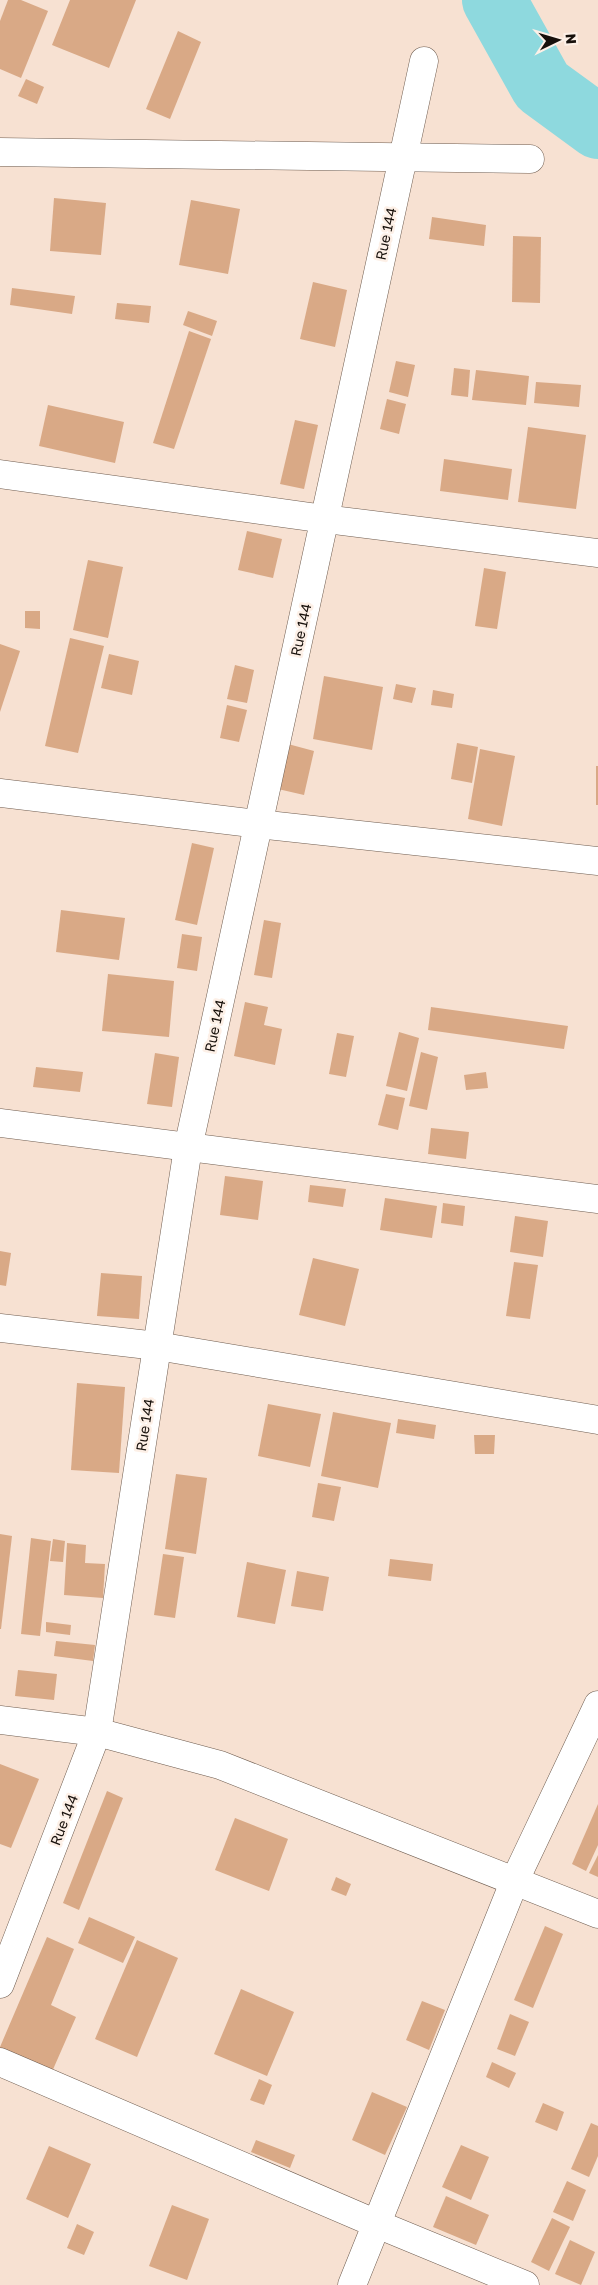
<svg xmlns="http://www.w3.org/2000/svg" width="598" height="2285" font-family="'Golos Text',sans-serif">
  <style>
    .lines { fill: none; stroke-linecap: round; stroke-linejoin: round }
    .river { stroke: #8ed9de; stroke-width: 64 }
    .building { fill: #d9a986 }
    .minor-casing { stroke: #6f5d50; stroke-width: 29 }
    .minor { stroke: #fff; stroke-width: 28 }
    .labels { text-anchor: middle; stroke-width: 5; stroke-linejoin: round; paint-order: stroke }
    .street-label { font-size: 14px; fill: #17100b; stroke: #fdf0e7 }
  </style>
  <rect width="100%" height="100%" fill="#f7e1d2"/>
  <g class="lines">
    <path class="river" d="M494,0L542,86L598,127"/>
  </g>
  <g class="building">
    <path d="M8,0H21L48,11L21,78L0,69V21Z"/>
    <path d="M70,0H136L109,68L52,45Z"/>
    <path d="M178,31L201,42L170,119L146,109Z"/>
    <path d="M26,79L44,87L37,104L18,96Z"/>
    <path d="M54,198L106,203L101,255L50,251Z"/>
    <path d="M191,200L240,209L228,274L179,265Z"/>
    <path d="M432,217L486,225L484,246L429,239Z"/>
    <path d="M513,236L541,237L540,303L512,302Z"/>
    <path d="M313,282L347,290L335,347L300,339Z"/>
    <path d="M12,288L75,296L72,314L10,305Z"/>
    <path d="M117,303L151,306L149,323L115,319Z"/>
    <path d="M188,311L217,321L212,336L183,325Z"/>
    <path d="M189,331L211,339L174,449L153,443Z"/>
    <path d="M396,361L415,365L408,397L389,392Z"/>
    <path d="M454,368L470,370L468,397L451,395Z"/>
    <path d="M476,370L529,376L526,405L472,400Z"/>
    <path d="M536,382L581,385L579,407L534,403Z"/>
    <path d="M387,399L406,404L399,434L380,429Z"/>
    <path d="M48,405L124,422L115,463L39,446Z"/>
    <path d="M295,420L318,425L304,489L280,484Z"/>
    <path d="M528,427L586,435L576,509L518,502Z"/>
    <path d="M444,459L512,469L508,500L440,491Z"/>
    <path d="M247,531L282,539L273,578L238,570Z"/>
    <path d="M88,560L123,567L108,638L73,630Z"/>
    <path d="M484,568L506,572L497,629L475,626Z"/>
    <path d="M25,611H40V629L25,628Z"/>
    <path d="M70,638L104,646L78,753L45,746Z"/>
    <path d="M0,644L20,651L0,712Z"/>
    <path d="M109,654L139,661L132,695L101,688Z"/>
    <path d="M235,665L254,670L247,703L227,699Z"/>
    <path d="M324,676L383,687L372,750L313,739Z"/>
    <path d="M396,684L416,688L412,703L393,699Z"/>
    <path d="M433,690L454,694L452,708L431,705Z"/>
    <path d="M227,705L247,710L239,742L220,738Z"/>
    <path d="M457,743L478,747L472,783L451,779Z"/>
    <path d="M288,744L314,751L304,795L278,789Z"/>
    <path d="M480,749L515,756L502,826L468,819Z"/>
    <rect x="596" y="766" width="2" height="39"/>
    <path d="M192,843L214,848L197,925L175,920Z"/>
    <path d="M61,910L125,918L119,960L56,952Z"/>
    <path d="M264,920L281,923L272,978L254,975Z"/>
    <path d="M182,934L202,937L197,971L177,968Z"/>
    <path d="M108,974L174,981L169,1037L102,1031Z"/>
    <path d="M245,1002L268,1007L264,1025L282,1029L275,1065L234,1056Z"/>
    <path d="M431,1007L568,1026L564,1049L428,1030Z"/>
    <path d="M399,1032L419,1038L407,1091L386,1086Z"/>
    <path d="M337,1033L354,1036L346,1077L329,1074Z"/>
    <path d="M421,1052L438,1057L427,1110L409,1106Z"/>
    <path d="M155,1053L179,1057L172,1107L147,1104Z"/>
    <path d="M36,1067L83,1072L80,1092L33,1087Z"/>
    <path d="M486,1072L488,1088L466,1090L464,1075Z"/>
    <path d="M386,1094L405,1098L398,1130L378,1125Z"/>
    <path d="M431,1128L469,1132L466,1159L428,1154Z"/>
    <path d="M225,1176L263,1181L258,1220L220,1215Z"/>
    <path d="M310,1185L346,1189L343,1207L308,1202Z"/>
    <path d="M385,1198L437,1206L432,1238L380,1230Z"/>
    <path d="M443,1203L465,1206L463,1226L441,1223Z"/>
    <path d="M515,1216L548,1221L543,1257L510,1252Z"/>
    <path d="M0,1251L11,1253L6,1286L0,1285Z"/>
    <path d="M313,1258L359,1269L345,1326L299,1315Z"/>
    <path d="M514,1262L538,1265L530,1319L506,1316Z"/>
    <path d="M101,1273L142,1276L139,1319L97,1316Z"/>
    <path d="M77,1383L125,1387L119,1473L71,1470Z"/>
    <path d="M268,1404L321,1414L310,1467L258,1456Z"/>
    <path d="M333,1412L391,1423L378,1488L321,1476Z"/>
    <path d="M398,1419L436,1425L434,1439L396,1433Z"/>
    <path d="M474,1435H495L494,1454H475Z"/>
    <path d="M176,1474L207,1478L196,1554L165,1549Z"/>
    <path d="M318,1483L341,1487L334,1521L312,1517Z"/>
    <path d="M0,1534L12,1536L1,1629H0Z"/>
    <path d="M31,1538L51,1541L40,1636L21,1634Z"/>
    <path d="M53,1539L65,1541L63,1562L50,1561Z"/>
    <path d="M67,1543L86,1545L85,1563L105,1564L103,1598L64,1595Z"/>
    <path d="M163,1554L184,1557L175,1618L154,1615Z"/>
    <path d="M390,1559L433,1564L431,1581L388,1576Z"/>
    <path d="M247,1562L286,1570L275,1624L237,1617Z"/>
    <path d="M297,1571L329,1577L323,1611L291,1606Z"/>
    <path d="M46,1622L71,1625L70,1635L46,1632Z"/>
    <path d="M56,1641L95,1645L93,1661L54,1656Z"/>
    <path d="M18,1670L57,1674L54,1700L15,1696Z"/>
    <path d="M0,1764L39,1779L11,1848L0,1844Z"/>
    <path d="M107,1791L123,1798L79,1910L63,1903Z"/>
    <path d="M598,1804V1845L586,1871L572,1864Z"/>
    <path d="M235,1818L288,1839L269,1891L215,1870Z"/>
    <path d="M598,1855V1877L589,1873Z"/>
    <path d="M336,1877L351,1884L346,1896L331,1890Z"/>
    <path d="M89,1917L135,1937L123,1963L78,1943Z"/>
    <path d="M545,1926L563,1934L533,2008L514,2000Z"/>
    <path d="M47,1937L74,1949L51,2005L76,2017L51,2074L0,2053V2047Z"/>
    <path d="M137,1940L178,1958L137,2057L95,2039Z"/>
    <path d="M241,1989L294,2012L267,2076L214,2054Z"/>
    <path d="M422,2001L445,2010L429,2050L406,2040Z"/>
    <path d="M510,2014L529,2022L515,2056L497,2049Z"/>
    <path d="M492,2062L516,2073L509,2088L486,2077Z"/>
    <path d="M259,2079L272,2085L264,2105L250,2100Z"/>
    <path d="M372,2092L407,2107L385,2155L352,2140Z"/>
    <path d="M543,2103L564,2112L557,2131L535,2122Z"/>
    <path d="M591,2123L598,2126V2156L589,2177L571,2169Z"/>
    <path d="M256,2140L295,2155L290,2168L251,2152Z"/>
    <path d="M461,2145L489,2157L471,2200L442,2187Z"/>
    <path d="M49,2146L91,2164L68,2218L26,2199Z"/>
    <path d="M567,2181L586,2190L573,2221L553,2212Z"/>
    <path d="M446,2196L489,2215L476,2245L433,2227Z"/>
    <path d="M172,2205L209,2219L187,2280L149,2266Z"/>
    <path d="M552,2218L570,2227L549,2271L531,2262Z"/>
    <path d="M77,2224L94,2232L84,2255L67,2248Z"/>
    <path d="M570,2240L595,2252L581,2285L555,2274Z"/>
  </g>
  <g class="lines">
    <defs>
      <g id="minor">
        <path d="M0,152L530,159"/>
        <path d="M0,474L325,519L598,553"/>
        <path d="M0,793L258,824L598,861"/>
        <path d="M0,1123L598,1199"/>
        <path d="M0,1328L157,1346L598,1420"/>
        <path d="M0,1720L97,1732L220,1765L598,1914"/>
        <path d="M0,1984L97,1732L188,1148L424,61"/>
        <path d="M0,2062L377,2224L525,2285"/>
        <path d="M352,2285L515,1880L598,1705"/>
      </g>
    </defs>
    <use href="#minor" class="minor-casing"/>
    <use href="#minor" class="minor"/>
  </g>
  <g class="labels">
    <g class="street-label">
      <text transform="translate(386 234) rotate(-78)" y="5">Rue 144</text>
      <text transform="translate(301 630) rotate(-78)" y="5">Rue 144</text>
      <text transform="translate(215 1026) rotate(-78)" y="5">Rue 144</text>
      <text transform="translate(145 1425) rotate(-81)" y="5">Rue 144</text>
      <text transform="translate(64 1820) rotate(-69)" y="5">Rue 144</text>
    </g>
  </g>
  <g transform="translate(558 40) rotate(85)" stroke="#fdf0e7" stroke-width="4" paint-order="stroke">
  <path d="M0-4L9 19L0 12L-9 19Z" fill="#17100b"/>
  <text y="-8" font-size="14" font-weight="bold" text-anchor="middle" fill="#17100b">N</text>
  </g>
</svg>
